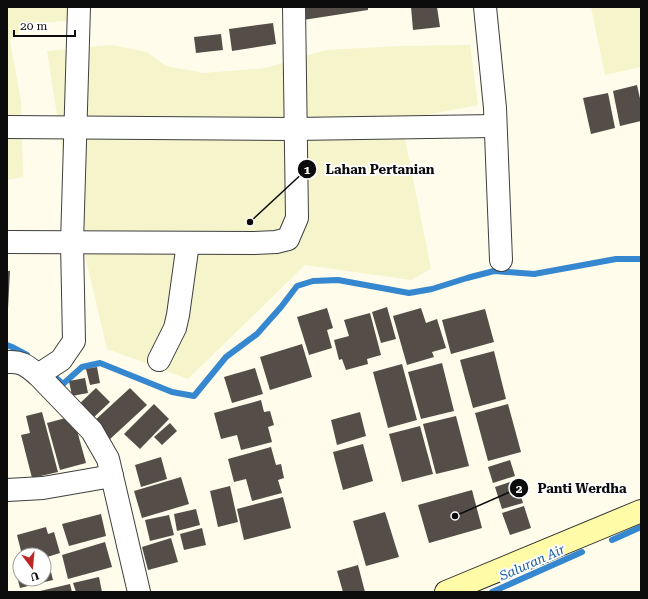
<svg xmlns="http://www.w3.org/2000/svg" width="648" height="599" font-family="'Roboto Serif',serif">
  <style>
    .farmland { fill: #f5f4cb }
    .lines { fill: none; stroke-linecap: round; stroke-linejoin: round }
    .stream { stroke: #3587cf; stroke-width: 6 }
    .building { fill: #554e48 }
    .street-casing { stroke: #3f3f3f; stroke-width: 24 }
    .secondary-casing { stroke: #2e2e2e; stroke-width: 24 }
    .street { stroke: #fff; stroke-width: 22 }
    .secondary { stroke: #fffba6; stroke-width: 22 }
    .labels { text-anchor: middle; stroke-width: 4; stroke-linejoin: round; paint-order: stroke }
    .water-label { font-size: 13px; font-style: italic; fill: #14599f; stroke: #fff }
    .leader { fill: none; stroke: #0c0c0c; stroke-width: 1.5 }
    .callout-dot { fill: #0c0c0c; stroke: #fff; stroke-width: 1.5 }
    .mark-label { font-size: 12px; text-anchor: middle; font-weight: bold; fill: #fff }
    .callout-label { font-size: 13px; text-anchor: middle; font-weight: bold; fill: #0c0c0c; stroke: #fff; stroke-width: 4; stroke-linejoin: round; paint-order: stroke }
  </style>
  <rect width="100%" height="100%" fill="#fffceb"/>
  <g class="farmland">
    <path d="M7,7H80L76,20L29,24L10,41L21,101L23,177L7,180Z"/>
    <path d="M591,7H641V67L605,75Z"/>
    <path d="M111,45L147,52L166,66L204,73L265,68L326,50L400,46L470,45L478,105L420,116L405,139L431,269L411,280L305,265L188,379L107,349L67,179L47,51Z"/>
  </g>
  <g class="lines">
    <g class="stream">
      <path d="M7,345L12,347L27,355"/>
      <path d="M55,377L63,384L82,367L100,363L172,392L194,396L226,357L257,334L281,307L297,286L313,281L338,280L409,293L432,289L467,278L494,271L534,274L616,259H641"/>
      <path d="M612,540L641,527"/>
      <path d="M492,592L582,552"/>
    </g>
  </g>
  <g class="building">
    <path d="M301,7H368V10L303,20Z"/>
    <path d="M411,7H437L440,27L413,30Z"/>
    <path d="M273,23L276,44L232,51L229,29Z"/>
    <path d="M221,34L223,50L196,53L194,37Z"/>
    <path d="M637,85L641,103V121L620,126L613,91Z"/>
    <path d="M608,93L615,128L591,134L583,98Z"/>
    <path d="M7,271H10L8,309H7Z"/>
    <path d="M387,307L396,339L381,343L372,312Z"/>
    <path d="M327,308L333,328L327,330L332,348L309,355L297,317Z"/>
    <path d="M421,308L426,323L437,319L446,348L432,352L434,357L407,365L393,316Z"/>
    <path d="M485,309L494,342L451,354L442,320Z"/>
    <path d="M370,313L381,355L367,359L368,364L346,370L342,359L339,360L334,340L349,336L344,320Z"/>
    <path d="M302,344L312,377L270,390L260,357Z"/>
    <path d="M494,351L506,399L473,408L460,360Z"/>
    <path d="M442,363L454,411L421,419L408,372Z"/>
    <path d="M402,364L417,420L388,428L373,372Z"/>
    <path d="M97,367L100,383L90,385L86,369Z"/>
    <path d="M255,368L263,394L232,403L224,377Z"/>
    <path d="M85,378L88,393L72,396L69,381Z"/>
    <path d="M96,388L110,402L91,420L77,406Z"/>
    <path d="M130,388L147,405L109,440L93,422Z"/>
    <path d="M261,400L264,412L270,411L274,425L268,427L272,442L241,450L237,435L221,439L214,413Z"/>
    <path d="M154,404L169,419L140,449L124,434Z"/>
    <path d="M508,404L521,452L488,461L475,413Z"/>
    <path d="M42,412L58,472L32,478L21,435L30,433L26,416Z"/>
    <path d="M360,412L366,436L337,445L331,420Z"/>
    <path d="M73,416L86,463L60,470L47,423Z"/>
    <path d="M456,416L469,466L436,474L423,424Z"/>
    <path d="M170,423L177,431L162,445L154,437Z"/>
    <path d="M420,426L433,474L402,482L389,434Z"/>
    <path d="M363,444L373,481L343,490L333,452Z"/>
    <path d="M271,447L276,465L281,464L284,478L278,480L282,493L252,501L246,479L234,482L228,459Z"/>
    <path d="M161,457L167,479L141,487L135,465Z"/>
    <path d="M510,460L515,476L493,483L488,467Z"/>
    <path d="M181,477L189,504L142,518L134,491Z"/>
    <path d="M516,480L523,503L502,509L495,487Z"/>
    <path d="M230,486L238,522L218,527L210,491Z"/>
    <path d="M472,490L482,528L429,543L418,505Z"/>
    <path d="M283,497L291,528L244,540L237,509Z"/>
    <path d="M524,506L531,528L510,535L502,513Z"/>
    <path d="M196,509L200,525L177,531L174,514Z"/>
    <path d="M385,512L399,557L366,566L353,521Z"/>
    <path d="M101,514L106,536L69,546L62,524Z"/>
    <path d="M169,515L174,535L150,541L145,520Z"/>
    <path d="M46,527L48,534L54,532L60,553L44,558V555H22L17,535Z"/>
    <path d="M202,528L206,545L184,550L180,534Z"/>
    <path d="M171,538L178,562L148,570L142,547Z"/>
    <path d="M105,542L112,567L68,579L62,555Z"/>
    <path d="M48,560L53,580L20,588L15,569L20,568V579H44V562Z"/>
    <path d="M358,565L365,592H343L337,571Z"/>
    <path d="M99,577L102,592H76L73,583Z"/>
    <path d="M70,584L72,592H40V591Z"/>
  </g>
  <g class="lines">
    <defs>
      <g id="street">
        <path d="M79,7L72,243L74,341L61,360L38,375L92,431L108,459L139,592"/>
        <path d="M485,7L495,108L501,260"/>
        <path d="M7,127L295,129L495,126"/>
        <path d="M7,242L254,243L276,242L288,239L297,218L294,7"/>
        <path d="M159,360L175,328L178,315L188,243"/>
        <path d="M7,362C22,361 27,366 38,375"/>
        <path d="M7,490L43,488L112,476"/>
      </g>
      <path id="secondary" d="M446,592L641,511"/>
    </defs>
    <use href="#street" class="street-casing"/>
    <use href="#secondary" class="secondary-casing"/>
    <use href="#street" class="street"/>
    <use href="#secondary" class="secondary"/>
  </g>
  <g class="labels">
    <g class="water-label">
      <text transform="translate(532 562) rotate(-24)" y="5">Saluran Air</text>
    </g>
  </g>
  <path class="leader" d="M250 222L307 169M455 516L519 488"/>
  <g class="callout-dot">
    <circle cx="250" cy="222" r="4"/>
    <circle cx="455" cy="516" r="4"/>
    <circle cx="307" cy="169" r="10"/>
    <circle cx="519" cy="488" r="10"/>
  </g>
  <g class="mark-label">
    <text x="307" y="174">1</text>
    <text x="519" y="493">2</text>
  </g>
  <g class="callout-label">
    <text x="380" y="174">Lahan Pertanian</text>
    <text x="582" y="493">Panti Werdha</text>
  </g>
  <rect width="648" height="599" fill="none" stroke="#0c0c0c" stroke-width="16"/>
  <g transform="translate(32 567) rotate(164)"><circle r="19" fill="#ffffff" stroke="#9e9e9e"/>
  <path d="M0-3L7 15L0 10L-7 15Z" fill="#be2623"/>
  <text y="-6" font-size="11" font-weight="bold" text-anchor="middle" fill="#0c0c0c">U</text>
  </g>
  <path d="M14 30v6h61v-6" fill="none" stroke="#0c0c0c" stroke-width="2"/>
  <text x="20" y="30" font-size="12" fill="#0c0c0c" stroke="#ffffff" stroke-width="3" paint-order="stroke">20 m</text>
</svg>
